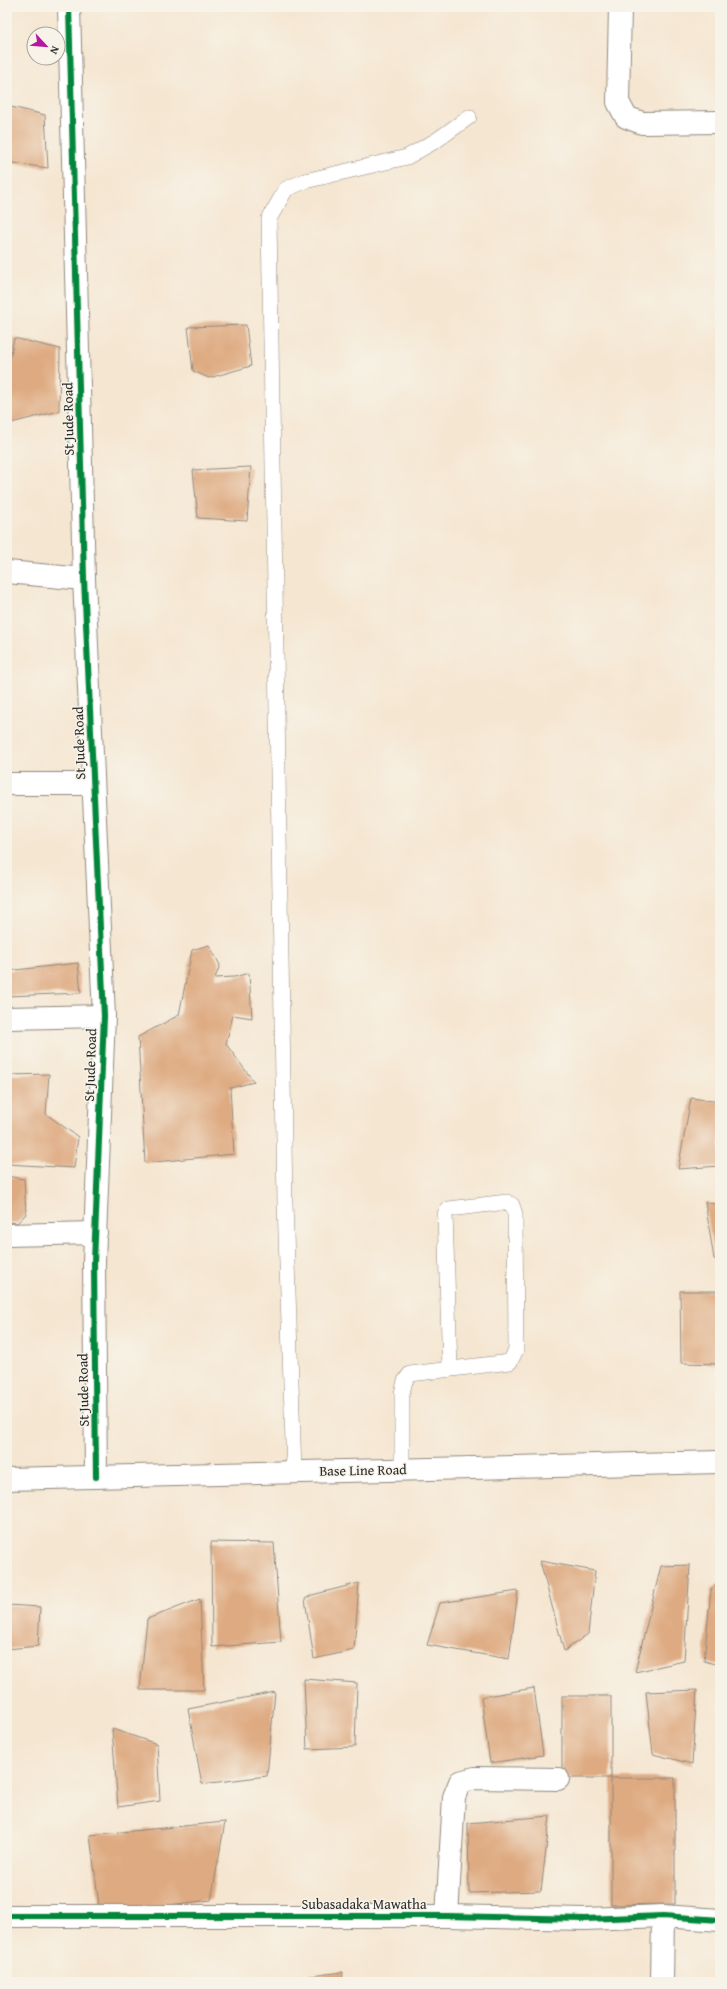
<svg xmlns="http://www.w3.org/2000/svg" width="727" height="1989" font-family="'Gentium Book Plus',serif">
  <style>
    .building { fill: #deaa81 }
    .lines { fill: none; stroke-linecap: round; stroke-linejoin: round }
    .lane-casing { stroke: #90887e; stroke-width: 16 }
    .street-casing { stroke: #90887e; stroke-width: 24 }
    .lane { stroke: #fff; stroke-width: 15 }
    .street { stroke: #fff; stroke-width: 22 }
    .cycleway-casing { stroke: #f7f3e8; stroke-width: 8 }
    .cycleway { stroke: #00873e; stroke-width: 6 }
    .labels { text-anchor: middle; stroke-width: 3; stroke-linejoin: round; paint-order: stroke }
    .street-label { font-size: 14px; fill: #2b2b2b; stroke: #f7f3e8 }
  </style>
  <rect width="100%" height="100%" fill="#f7f3e8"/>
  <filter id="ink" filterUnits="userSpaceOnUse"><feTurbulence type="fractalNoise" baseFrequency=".025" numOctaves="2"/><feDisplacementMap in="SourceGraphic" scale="8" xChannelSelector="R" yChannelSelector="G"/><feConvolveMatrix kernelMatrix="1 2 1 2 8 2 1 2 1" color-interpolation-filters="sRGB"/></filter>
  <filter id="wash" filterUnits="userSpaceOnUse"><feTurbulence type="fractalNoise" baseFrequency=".012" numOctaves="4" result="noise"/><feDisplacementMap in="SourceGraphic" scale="16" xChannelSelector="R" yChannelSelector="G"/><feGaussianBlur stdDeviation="0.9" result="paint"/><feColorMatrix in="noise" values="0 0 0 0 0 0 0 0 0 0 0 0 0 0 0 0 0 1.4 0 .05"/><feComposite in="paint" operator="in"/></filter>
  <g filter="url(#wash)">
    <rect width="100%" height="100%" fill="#f5e6d1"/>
    <g id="blocks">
      <g class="building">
        <path d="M7,106L45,115L48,168L13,163L7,159Z"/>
        <path d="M246,325L251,366L209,378L193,371L188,327Z"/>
        <path d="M14,338L60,349L59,411L7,424V375Z"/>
        <path d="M251,467L247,521L198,518L193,470Z"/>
        <path d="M209,945L220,965L215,978L234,977L249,973L252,1018L233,1015L226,1044L254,1082L230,1088L234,1154L145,1163L138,1037L179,1015L192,950Z"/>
        <path d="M78,963L81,993L7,996V971Z"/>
        <path d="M49,1074L46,1114L78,1137L74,1168L7,1164V1075Z"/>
        <path d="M691,1098L720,1102V1166L678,1169Z"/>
        <path d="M7,1176L24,1179L26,1214L17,1223L7,1222Z"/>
        <path d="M705,1202L720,1205V1260L714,1259Z"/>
        <path d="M680,1291H720V1364L681,1363Z"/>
        <path d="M211,1542L274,1543L281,1642L212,1647Z"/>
        <path d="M540,1561L595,1571L588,1634L564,1651Z"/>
        <path d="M690,1565L684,1661L635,1672L661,1566Z"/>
        <path d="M359,1583L354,1650L314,1659L305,1599L312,1595Z"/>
        <path d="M720,1583V1665L704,1661L711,1589Z"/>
        <path d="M518,1591L509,1659L427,1645L440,1603Z"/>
        <path d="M200,1599L204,1690H140L147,1619Z"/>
        <path d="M7,1605L40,1607L38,1646L7,1649Z"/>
        <path d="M304,1679L357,1683L355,1747L307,1749Z"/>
        <path d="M534,1688L543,1755L490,1763L481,1697Z"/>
        <path d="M697,1690L692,1764L653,1754L646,1692Z"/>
        <path d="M275,1692L267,1776L202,1784L188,1709Z"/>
        <rect x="562" y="1696" width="49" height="82"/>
        <path d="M112,1729L157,1744L160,1801L118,1807Z"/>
        <path d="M611,1778H675V1904L611,1905Z"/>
        <path d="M550,1816L541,1891L469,1893L468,1823Z"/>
        <path d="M225,1822L211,1900L100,1913L90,1835Z"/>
        <path d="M343,1972L342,1982H294V1978Z"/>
        <rect x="7" y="1979" width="6" height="3"/>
      </g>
    </g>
  </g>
  <g filter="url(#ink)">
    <use href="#blocks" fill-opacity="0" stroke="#90887e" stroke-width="1"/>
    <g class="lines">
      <defs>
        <g id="lane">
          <path d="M402,1470V1393L405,1381L410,1374L510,1362L516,1350L515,1214L512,1205L507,1202L449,1209L445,1214L450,1369"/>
          <path d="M294,1472L285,1203L269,219L286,189L305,181L407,157L437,140L469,117"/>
        </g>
        <g id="street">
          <path d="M69,7L84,579L104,1016L94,1262L96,1477"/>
          <path d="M620,7L618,102L626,117L642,123L720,122"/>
          <path d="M7,572L84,579"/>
          <path d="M7,784H92"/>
          <path d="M7,1018L104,1016"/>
          <path d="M7,1235L96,1233"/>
          <path d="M7,1479L720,1462"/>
          <path d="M7,1916H447L585,1919L663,1916L720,1920"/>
          <path d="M447,1916L454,1797L460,1782L475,1778L558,1779"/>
          <path d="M662,1982L663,1916"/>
        </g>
      </defs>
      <use href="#lane" class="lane-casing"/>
      <use href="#street" class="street-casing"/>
      <use href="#lane" class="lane"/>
      <use href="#street" class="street"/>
      <defs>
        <g id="cycleway">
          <path d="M69,7L84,579L104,1016L94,1262L96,1477"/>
          <path d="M7,1916H447L585,1919L663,1916L720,1920"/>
        </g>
      </defs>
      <use href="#cycleway" class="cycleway-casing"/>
      <use href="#cycleway" class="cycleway"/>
    </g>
  </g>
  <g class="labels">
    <g class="street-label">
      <text transform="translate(68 419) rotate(-91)" y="5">St Jude Road</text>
      <text transform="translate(79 743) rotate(-92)" y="5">St Jude Road</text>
      <text transform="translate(90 1065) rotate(-88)" y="5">St Jude Road</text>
      <text transform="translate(83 1390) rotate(-91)" y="5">St Jude Road</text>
      <text transform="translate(363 1470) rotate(-1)" y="5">Base Line Road</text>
      <text x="364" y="1909">Subasadaka Mawatha</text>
    </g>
  </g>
  <rect width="727" height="1989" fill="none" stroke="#f7f3e8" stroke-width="24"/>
  <g transform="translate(46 46) rotate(116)"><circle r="19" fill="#f7f3e8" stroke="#a5a39c"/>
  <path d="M0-3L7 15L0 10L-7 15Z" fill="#b5179e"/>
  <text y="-6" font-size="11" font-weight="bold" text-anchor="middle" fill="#2b2b2b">N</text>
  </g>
</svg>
